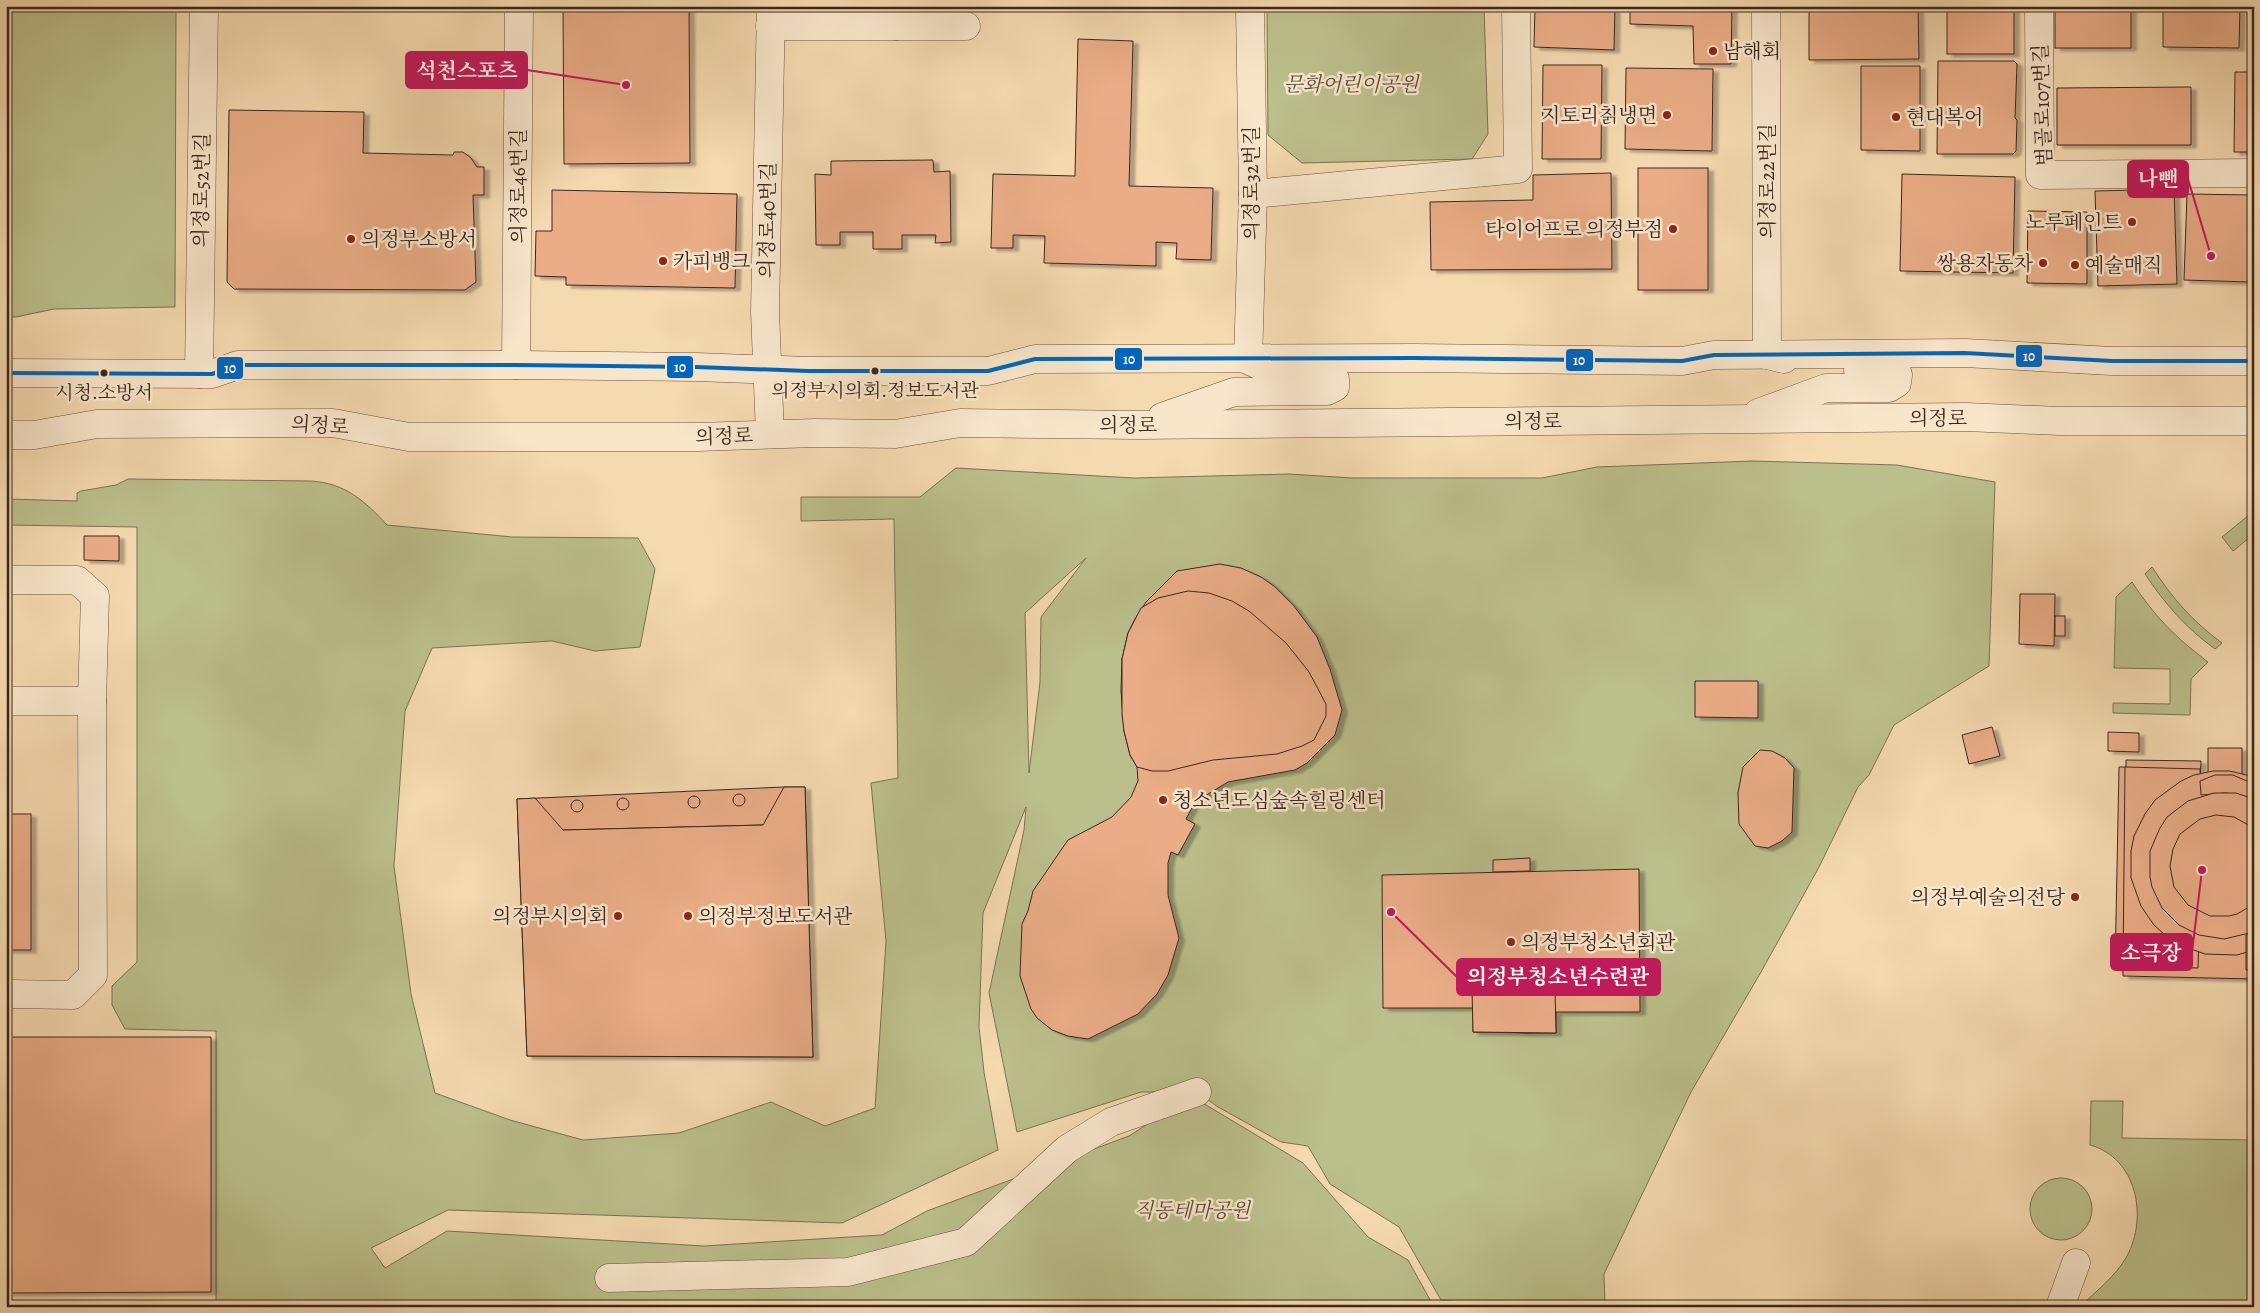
<svg xmlns="http://www.w3.org/2000/svg" width="2260" height="1313" font-family="Alegreya,'Noto Serif KR',serif">
  <style>
    .green { fill: #bbbf8b; stroke: #7c7254; fill-rule: evenodd }
    .building { fill: #eaad87; stroke: #3c261e; fill-rule: evenodd; filter: url(#shadow) }
    .lines { fill: none; stroke-linecap: round; stroke-linejoin: round }
    .minor-casing { stroke: #6a5342; stroke-width: 29 }
    .minor { stroke: #f8e6cb; stroke-width: 28 }
    .bus-1-casing { stroke: #f8e6cb; stroke-width: 8 }
    .bus-1 { stroke: #0065bd; stroke-width: 4 }
    .poi-dot { fill: #8f2418; stroke: #f8e6cb; stroke-width: 2 }
    .bus-dot { fill: #3c261e; stroke: #f8e6cb; stroke-width: 2 }
    .labels { text-anchor: middle; stroke-width: 5; stroke-linejoin: round; paint-order: stroke }
    .bus-label { font-size: 19px; fill: #3c261e; stroke: #f8e6cb }
    .poi-label { font-size: 20px; fill: #3c261e; stroke: #f8e6cb; text-anchor: start }
    .park-label { font-size: 20px; font-style: italic; fill: #5c4c39; stroke: #f8e6cb }
    .street-label { font-size: 20px; fill: #3c261e; stroke: #f8e6cb }
    .leader { fill: none; stroke: #c2185b; stroke-width: 2 }
    .callout-dot { fill: #c2185b; stroke: #f8e6cb; stroke-width: 2 }
    .callout { fill: #c2185b; stroke: #c2185b; stroke-width: 2 }
    .callout-label { font-size: 21px; text-anchor: middle; font-weight: bold; fill: #fff }
    .line-badge { stroke: #f8e6cb; stroke-width: 2 }
    .badge-label { font-size: 14px; text-anchor: middle; font-weight: bold; fill: #fff }
  </style>
  <defs>
    <filter id="shadow"><feDropShadow dx="5.5" dy="3" stdDeviation="1" flood-color="#0004"/></filter>
  </defs>
  <rect width="100%" height="100%" fill="#f5d9af"/>
  <filter id="stains"><feTurbulence type="fractalNoise" baseFrequency=".004" numOctaves="4"/><feColorMatrix values="0 0 0 0 .2 0 0 0 0 .09 0 0 0 0 .02 0 0 0 .5 -.17"/></filter>
  <radialGradient id="worn" r=".72"><stop offset=".6" stop-color="#630" stop-opacity="0"/><stop offset="1" stop-color="#630" stop-opacity=".3"/></radialGradient>
  <g class="green">
    <path d="M6,6H176L175,307L54,309L16,317H6Z"/>
    <path d="M1267,6H1484L1488,134L1472,159L1302,163L1268,135Z"/>
    <path d="M1752,461L1897,465L1995,482L1989,666L1894,725L1869,775L1858,787L1819,867L1761,972L1691,1092L1604,1274L1605,1307H1580V1302L1577,1307H1508L1441,1300L1399,1227L1330,1184L1308,1146L1281,1142L1218,1107L1197,1092H1141L1017,1132L989,993L1024,830L1026,807L983,913L979,1027L984,1072L998,1150L842,1223L448,1210L371,1248L385,1268L447,1231L704,1246L882,1235L927,1211L1129,1136L1191,1096L1303,1163L1368,1237L1408,1260L1434,1307H216V1031L125,1029L112,1005V986L137,962V527L6,525V499L77,501V493L81,491L116,485L128,479L311,481C345,483 365,501 387,525L512,537L638,538L655,569L640,647L595,651L552,641L432,648L405,711L394,866L411,994L435,1093L510,1120L583,1140L679,1133L771,1102L825,1126L875,1108L886,941L871,783L898,778L894,519L801,521V497H920L956,468L1134,478L1289,474L1353,478H1542L1597,467ZM1086,558L1041,617L1040,682L1029,773L1025,613Z"/>
    <path d="M2254,511V534L2233,551L2222,537Z"/>
    <path d="M2152,567C2173,599 2192,621 2222,643L2215,649C2186,628 2165,604 2145,574Z"/>
    <path d="M2132,582C2155,617 2175,637 2208,662L2191,679L2190,715L2113,713V703L2170,704V669L2114,668L2116,597Z"/>
    <path d="M2091,1101H2123L2122,1138L2254,1140V1307H2080C2096,1291 2116,1276 2127,1256C2148,1217 2137,1158 2090,1145Z"/>
    <circle cx="2061" cy="1209" r="31"/>
  </g>
  <g class="building">
    <path d="M563,6H689L690,163L564,164Z"/>
    <path d="M1535,6H1615L1614,50L1534,47Z"/>
    <path d="M1630,6H1732L1731,64H1694L1693,26L1630,24Z"/>
    <path d="M1809,6H1918L1919,59L1809,60Z"/>
    <rect x="1947" y="6" width="67" height="48"/>
    <rect x="2055" y="6" width="76" height="42"/>
    <path d="M2163,6H2240L2239,48L2163,47Z"/>
    <path d="M1078,39L1133,41L1129,186L1213,188L1211,260L1176,259L1177,243L1156,242V266L1044,263L1045,236L1013,235V248H991L993,174L1075,176Z"/>
    <path d="M1938,61H2014L2017,64L2015,118L2017,120L2016,151L2013,154H1937Z"/>
    <path d="M1543,65H1602L1601,159H1542Z"/>
    <path d="M1861,66H1920V151L1861,150Z"/>
    <path d="M1626,68L1713,69L1712,151L1625,149Z"/>
    <path d="M2235,72H2254V152H2234Z"/>
    <path d="M2191,87V145H2057V88Z"/>
    <path d="M229,110L364,112L363,153L453,155L454,152H463L471,158L477,167H484V195H473L476,282L465,290L234,289L227,282Z"/>
    <path d="M933,160L934,172L950,171L951,242L935,243L936,235H902V249H873V232H840V245H816L815,174L831,175V161Z"/>
    <rect x="1638" y="168" width="70" height="122"/>
    <path d="M1611,173L1612,269L1431,270L1430,202L1533,200V175Z"/>
    <path d="M1902,174L2015,177L2013,273L1900,271Z"/>
    <path d="M2174,189L2177,284L2098,286L2095,191Z"/>
    <path d="M552,190L737,194L735,288L566,285V277L535,276L536,231H552Z"/>
    <path d="M2187,194L2252,195L2250,282L2184,280Z"/>
    <path d="M2028,211L2087,212V284L2027,283Z"/>
    <path d="M84,536H119V561L84,560Z"/>
    <path d="M1220,564L1241,568L1261,577L1274,586L1294,606L1317,637L1330,669L1342,710L1335,735L1307,763L1295,770L1228,782L1195,802L1186,819L1195,824L1178,855L1171,852L1168,863V895L1179,938L1168,975L1157,994L1138,1014L1088,1039L1068,1036L1052,1030L1037,1018L1031,1009L1020,976L1022,924L1028,911L1033,891L1068,840L1112,817L1131,797L1138,781L1137,767L1130,755L1124,731L1121,691L1122,659L1128,633L1135,619L1146,602L1177,571Z"/>
    <path d="M1188,591L1209,593L1232,601L1249,611L1286,643L1309,672L1326,704V716L1314,740L1302,746L1277,754L1213,760L1168,771H1152L1137,767L1130,755L1124,731L1122,714V659L1128,633L1141,608L1158,598Z"/>
    <path d="M2020,594H2055L2054,646L2019,644Z"/>
    <rect x="2055" y="616" width="10" height="20"/>
    <path d="M1695,681H1758V718L1695,717Z"/>
    <path d="M1992,727L2000,756L1969,764L1962,735Z"/>
    <path d="M2108,732L2139,733V752L2108,751Z"/>
    <path d="M2208,748H2242V778L2224,775L2208,778Z"/>
    <path d="M1760,750L1772,751L1785,758L1794,768L1792,832L1782,841L1768,848L1755,846L1739,824L1738,793L1743,767Z"/>
    <path d="M2126,760L2201,761L2200,781L2215,775H2233L2249,782V761H2254V979L2123,976V969H2115L2119,767H2126Z"/>
    <path d="M2125,767L2200,769L2201,795L2177,808L2167,817L2154,839L2149,864L2152,887L2162,908L2179,925L2199,935L2198,968L2123,966Z"/>
    <path d="M2213,771H2230L2254,777V950L2237,955L2205,954L2177,944L2166,936L2154,925L2141,906L2131,878V851L2134,836L2145,814L2155,800L2181,781L2194,775Z"/>
    <path d="M2249,771H2254V799L2249,797Z"/>
    <path d="M2215,775H2233L2249,782V797L2226,793L2201,795L2200,781Z"/>
    <path d="M784,787H805L813,1057L527,1056L517,799ZM763,825L765,901H803L806,1052L532,1051L527,910L567,908L563,830Z"/>
    <path d="M784,787H805L813,1057L527,1056L517,799L535,798L563,830L763,825Z"/>
    <path d="M2214,793H2236L2254,799V932L2224,939L2199,935L2179,925L2162,908L2152,887L2150,877V851L2160,828L2167,817L2188,801Z"/>
    <circle cx="739" cy="800" r="6"/>
    <circle cx="694" cy="802" r="6"/>
    <circle cx="623" cy="804" r="6"/>
    <circle cx="577" cy="806" r="6"/>
    <rect x="6" y="814" width="25" height="136"/>
    <path d="M2216,815L2234,817L2254,828V904L2237,914L2229,916H2210L2188,905L2174,887L2170,866L2173,849L2180,834L2200,819Z"/>
    <path d="M1530,858V871L1493,872V860Z"/>
    <path d="M1639,869L1640,1012H1556V1033H1532L1473,1032V1008H1383L1382,875Z"/>
    <path d="M2254,932V970H2246V935Z"/>
    <path d="M1495,963H1532V1033L1497,1032Z"/>
    <path d="M1555,987L1556,1033L1473,1032L1472,988Z"/>
    <path d="M6,1037H211V1292L6,1293Z"/>
  </g>
  <g class="lines">
    <defs>
      <g id="minor">
        <path d="M1766,6L1767,355L1784,359"/>
        <path d="M2039,6L2040,175L2254,173"/>
        <path d="M770,26H896L895,6"/>
        <path d="M896,26H966"/>
        <path d="M1253,194L1518,169L1516,6"/>
        <path d="M516,365L519,6"/>
        <path d="M6,373L212,374L238,365H516L696,367L808,371H988L1035,359L1414,358L1682,361L1714,355L1965,353L2112,361H2254"/>
        <path d="M199,374L204,6"/>
        <path d="M1758,413L1826,388H1889L1897,383L1898,375L1890,370H1858"/>
        <path d="M1162,417L1234,392L1327,391L1335,387V379L1326,375H1280L1248,360L1253,194L1250,6"/>
        <path d="M770,434L765,312L771,6"/>
        <path d="M6,435H34L97,424L333,423L409,437H698L815,433L895,434L960,423L1139,425L1966,417L2059,421H2254"/>
        <path d="M6,580H77L95,596L92,701L93,975L73,995L6,994"/>
        <path d="M6,701H92"/>
        <path d="M609,1278L848,1272L966,1242L1067,1149L1111,1122L1197,1092"/>
        <path d="M2060,1307L2076,1263"/>
      </g>
    </defs>
    <use href="#minor" class="minor-casing"/>
    <use href="#minor" class="minor"/>
    <defs>
      <path id="bus-1" d="M6,373L212,374L238,365H516L696,367L808,371H988L1035,359L1414,358L1682,361L1714,355L1965,353L2112,361H2254"/>
    </defs>
    <use href="#bus-1" class="bus-1-casing"/>
    <use href="#bus-1" class="bus-1"/>
  </g>
  <g class="poi-dot">
    <circle cx="1713" cy="51" r="5"/>
    <circle cx="1667" cy="115" r="5"/>
    <circle cx="1896" cy="117" r="5"/>
    <circle cx="2132" cy="222" r="5"/>
    <circle cx="1673" cy="229" r="5"/>
    <circle cx="351" cy="239" r="5"/>
    <circle cx="663" cy="261" r="5"/>
    <circle cx="2043" cy="263" r="5"/>
    <circle cx="2075" cy="265" r="5"/>
    <circle cx="1163" cy="800" r="5"/>
    <circle cx="2075" cy="897" r="5"/>
    <circle cx="618" cy="916" r="5"/>
    <circle cx="688" cy="916" r="5"/>
    <circle cx="1511" cy="942" r="5"/>
  </g>
  <g class="bus-dot">
    <circle cx="875" cy="371" r="4.5"/>
    <circle cx="104" cy="373" r="4.5"/>
  </g>
  <g class="labels">
    <g class="bus-label">
      <text x="875" y="397">의정부시의회.정보도서관</text>
      <text x="104" y="399">시청.소방서</text>
    </g>
    <g class="poi-label">
      <text x="1723" y="58">남해회</text>
      <text x="1657" y="122" text-anchor="end">지토리칡냉면</text>
      <text x="1906" y="124">현대복어</text>
      <text x="2122" y="229" text-anchor="end">노루페인트</text>
      <text x="1663" y="236" text-anchor="end">타이어프로 의정부점</text>
      <text x="361" y="246">의정부소방서</text>
      <text x="673" y="268">카피뱅크</text>
      <text x="2033" y="270" text-anchor="end">쌍용자동차</text>
      <text x="2085" y="272">예술매직</text>
      <text x="1173" y="807">청소년도심숲속힐링센터</text>
      <text x="2065" y="904" text-anchor="end">의정부예술의전당</text>
      <text x="608" y="923" text-anchor="end">의정부시의회</text>
      <text x="698" y="923">의정부정보도서관</text>
      <text x="1521" y="949">의정부청소년회관</text>
    </g>
    <g class="park-label">
      <text x="1351" y="91">문화어린이공원</text>
      <text x="1192" y="1217">직동테마공원</text>
    </g>
    <g class="street-label">
      <text transform="translate(2042 105) rotate(-92)" y="7">범골로107번길</text>
      <text transform="translate(1767 181) rotate(-90)" y="7">의정로22번길</text>
      <text transform="translate(1251 183) rotate(-90)" y="7">의정로32번길</text>
      <text transform="translate(518 186) rotate(-90)" y="7">의정로46번길</text>
      <text transform="translate(201 190) rotate(-89)" y="7">의정로52번길</text>
      <text transform="translate(767 220) rotate(-89)" y="7">의정로40번길</text>
      <text x="1938" y="425">의정로</text>
      <text x="1533" y="428">의정로</text>
      <text transform="translate(320 425) rotate(4)" y="7">의정로</text>
      <text x="1128" y="432">의정로</text>
      <text transform="translate(724 436) rotate(-2)" y="7">의정로</text>
    </g>
  </g>
  <path class="leader" d="M626 85L527 70M2211 256L2188 179M2202 870L2192 952M1391 912L1457 977"/>
  <g class="callout-dot">
    <circle cx="626" cy="85" r="5"/>
    <circle cx="2211" cy="256" r="5"/>
    <circle cx="2202" cy="870" r="5"/>
    <circle cx="1391" cy="912" r="5"/>
  </g>
  <g class="callout">
    <rect x="406" y="52" width="121" height="36" rx="5"/>
    <rect x="2128" y="161" width="60" height="36" rx="5"/>
    <rect x="2111" y="934" width="81" height="36" rx="5"/>
    <rect x="1457" y="959" width="203" height="36" rx="5"/>
  </g>
  <g class="callout-label">
    <text x="467" y="78">석천스포츠</text>
    <text x="2158" y="186">나뺀</text>
    <text x="2151" y="960">소극장</text>
    <text x="1558" y="984">의정부청소년수련관</text>
  </g>
  <g class="line-badge">
    <rect x="2015" y="344" width="28" height="24" rx="5" fill="#0065bd"/>
    <rect x="1114" y="347" width="29" height="24" rx="5" fill="#0065bd"/>
    <rect x="1565" y="348" width="29" height="24" rx="5" fill="#0065bd"/>
    <rect x="666" y="355" width="28" height="24" rx="5" fill="#0065bd"/>
    <rect x="216" y="356" width="28" height="24" rx="5" fill="#0065bd"/>
  </g>
  <g class="badge-label">
    <text x="2029" y="361">10</text>
    <text x="1129" y="364">10</text>
    <text x="1579" y="365">10</text>
    <text x="680" y="372">10</text>
    <text x="230" y="373">10</text>
  </g>
  <rect width="2260" height="1313" fill="none" stroke="#f5d9af" stroke-width="25"/>
  <rect x="8" y="8" width="2245" height="1298" fill="none" stroke="#3c261e" stroke-width="2.5"/>
  <rect x="12" y="12" width="2235" height="1288" fill="none" stroke="#3c261e"/>
  <rect width="100%" height="100%" filter="url(#stains)"/>
  <rect width="100%" height="100%" fill="url(#worn)"/>
</svg>
